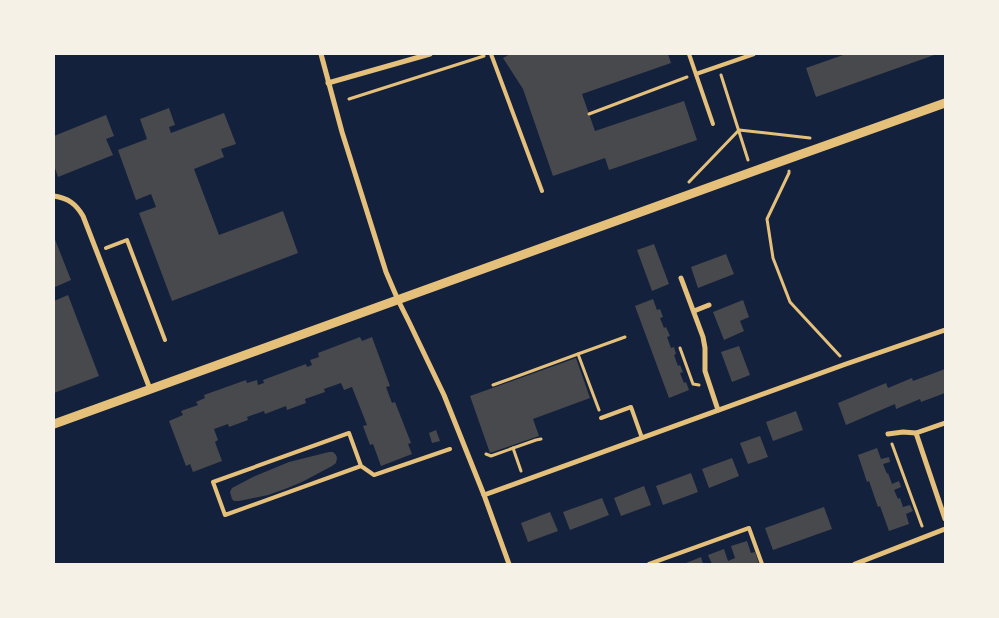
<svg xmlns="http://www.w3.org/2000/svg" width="999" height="618" font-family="'Titillium Web',sans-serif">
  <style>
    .building { fill: #48494c }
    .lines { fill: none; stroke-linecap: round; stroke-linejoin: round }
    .path { stroke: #e5c07b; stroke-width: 3 }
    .service { stroke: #e5c07b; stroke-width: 4 }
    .minor { stroke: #e5c07b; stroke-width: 5 }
    .tertiary { stroke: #e5c07b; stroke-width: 9 }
  </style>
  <rect width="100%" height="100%" fill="#14213d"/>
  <g class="building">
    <path d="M510,54H668L671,63L582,94L589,114L595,131L684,101L697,140L609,170L605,158L553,176L523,89L503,58Z"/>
    <path d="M846,54H937L816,97L806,68Z"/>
    <path d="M169,108L175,125L169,127L171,133L224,113L236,144L221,149L224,157L194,169L219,235L283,211L298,253L172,301L139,213L156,207L151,194L136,200L118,150L147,139L140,119Z"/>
    <path d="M106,115L114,136L106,139L113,155L58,177L54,165V136Z"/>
    <path d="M54,237L71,280L55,287L54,283Z"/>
    <path d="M654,244L669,284L652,291L637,250Z"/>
    <path d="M726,254L734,274L698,288L691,267Z"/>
    <path d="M68,295L99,376L54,393V301Z"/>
    <path d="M653,299L657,310L660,309L663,317L660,318L664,328L666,327L670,336L667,337L671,348L674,347L676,354L674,355L678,366L680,365L683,372L680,373L684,383L686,382L689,390L669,398L635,306Z"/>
    <path d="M743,300L749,317L740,321L744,331L724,340L713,312Z"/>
    <path d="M360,337L362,341L372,337L390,386L386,387L392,403L395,402L411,443L408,444L412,454L381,466L373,444L370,445L363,426L367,425L352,387L344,390L341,383L324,389L325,392L305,399L306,403L287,410L286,406L265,414L264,411L247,417L248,420L229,427L228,424L214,429L218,440L215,442L222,461L193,472L190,464L186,466L169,421L183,415L181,411L198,405L196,402L205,398L204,395L246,380L247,383L257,380L258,385L264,383L263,380L306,364L307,367L312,365L310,360L319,357L318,353Z"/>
    <path d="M739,346L750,375L732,382L721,352Z"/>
    <path d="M576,358L590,398L533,419L539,436L490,453L470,396Z"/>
    <path d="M945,369V393L921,402L920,399L896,409L895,404L846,425L838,403L886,383L888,388L912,378L913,381Z"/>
    <path d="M796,411L803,430L773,441L766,422Z"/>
    <path d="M436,430L440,441L432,443L429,433Z"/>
    <path d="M760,436L768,457L748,464L740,443Z"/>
    <path d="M877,448L881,459L889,457L890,462L883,464L887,474L888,473L892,484L899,481L901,487L894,490L898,499L900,498L903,507L910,505L913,511L906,514L909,524L889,531L880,506L878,507L869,481L867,482L858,455Z"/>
    <path d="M329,452H333L336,455L337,458L336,463L332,466L302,482L285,489L268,495L239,501H234L232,499L230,492L232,488L253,477L289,462Z"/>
    <path d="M732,458L739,476L709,488L702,469Z"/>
    <path d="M691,473L698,492L663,505L656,486Z"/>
    <path d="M644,486L651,505L621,516L614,498Z"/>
    <path d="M602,498L609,515L570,530L563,512Z"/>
    <path d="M824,507L832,529L773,550L765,528Z"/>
    <path d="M550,512L558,531L528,542L521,523Z"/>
    <path d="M747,541L751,553L755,552L759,564H712L708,555L724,549L728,561L735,558L731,546Z"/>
    <path d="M701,557L703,564H686V563Z"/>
  </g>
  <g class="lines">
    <g class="path">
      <path d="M721,75L748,160"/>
      <path d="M349,99L484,56"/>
      <path d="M589,114L687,77"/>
      <path d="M789,171V173L767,219L773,258L790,302L840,356"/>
      <path d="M689,182L739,130L810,138"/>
      <path d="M680,348L693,384L699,385"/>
      <path d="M578,354L625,337"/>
      <path d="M493,385L578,354L599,410"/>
      <path d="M892,444L922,526"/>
      <path d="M513,448L521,471"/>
      <path d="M486,454L491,456L536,440L541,439"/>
    </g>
    <g class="service">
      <path d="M491,54L542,191"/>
      <path d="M689,54L713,124"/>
      <path d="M696,74L754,54"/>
      <path d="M106,248L127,240L165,340"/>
      <path d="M601,418L631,407L642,438"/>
      <path d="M361,466L225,515L213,482L349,433L361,466L374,475L450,449"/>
      <path d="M649,564L749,528L762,564"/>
    </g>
    <g class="minor">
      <path d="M321,54L342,132L386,272L398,300L409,322L444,395L484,495L509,564"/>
      <path d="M328,83L430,54"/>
      <path d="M54,196C68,198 76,204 83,216L150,389"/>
      <path d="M681,278L703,337L705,348V371L718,410"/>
      <path d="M694,311L709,305"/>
      <path d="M916,433L945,519"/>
      <path d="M888,434L903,432L916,433L945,423"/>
      <path d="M484,495L846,364L945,330"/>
      <path d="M855,564L945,529"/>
    </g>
    <path class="tertiary" d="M54,424L771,165L945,103"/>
  </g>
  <rect width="999" height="618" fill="none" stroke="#f6f1e7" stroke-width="110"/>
</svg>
